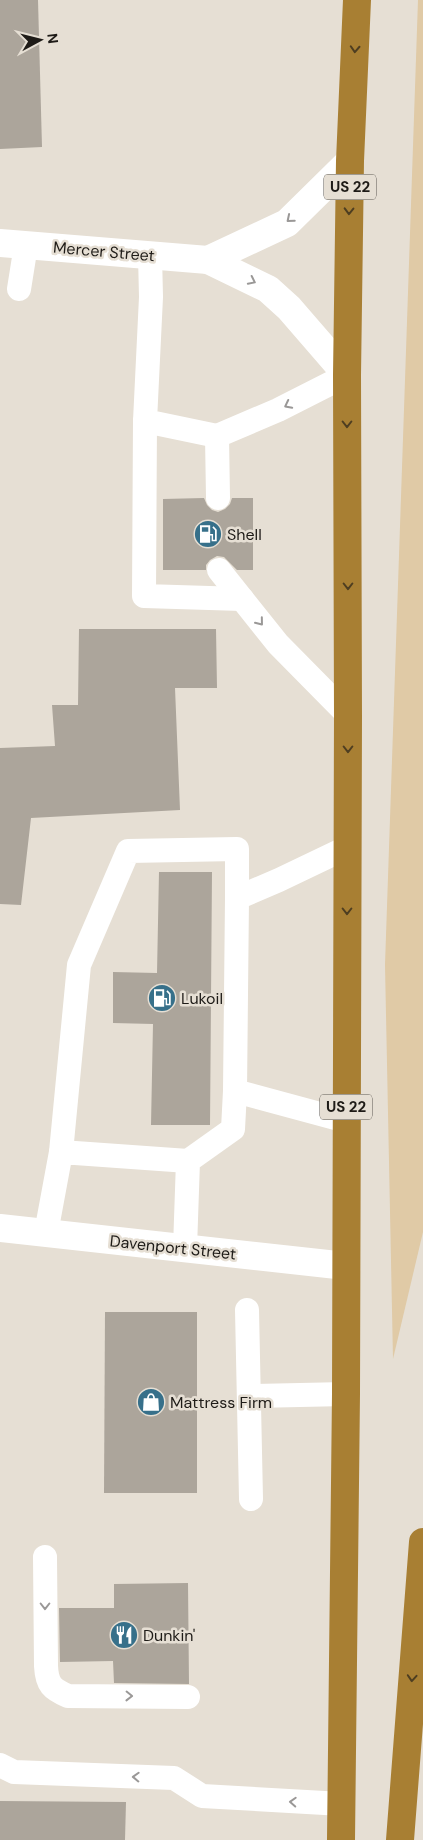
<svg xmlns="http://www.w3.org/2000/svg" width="423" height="1840" font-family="'DM Sans',sans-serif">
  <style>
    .green { fill: #e0caa6 }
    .building { fill: #aca59b }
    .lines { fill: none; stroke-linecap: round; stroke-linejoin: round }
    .lane { stroke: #fff; stroke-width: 24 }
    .street { stroke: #fff; stroke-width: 28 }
    .highway { stroke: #a87f33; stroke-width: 28 }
    .oneway { stroke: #4e3e21 }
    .oneway2 { stroke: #9a9897 }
    .labels { text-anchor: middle; stroke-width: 5; stroke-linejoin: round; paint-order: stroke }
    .shield { fill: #e6dfd4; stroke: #5a5650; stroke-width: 1 }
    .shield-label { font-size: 15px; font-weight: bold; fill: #1e1b17 }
    .street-label { font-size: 16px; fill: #1e1b17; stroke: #e6dfd4 }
    .poi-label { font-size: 16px; fill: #1e1b17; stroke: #e6dfd4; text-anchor: start }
  </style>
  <rect width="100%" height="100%" fill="#e6dfd4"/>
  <path class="green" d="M418,0H423V1232L393,1359L385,965Z"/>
  <g class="building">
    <path d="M0,0H38L42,147L0,149Z"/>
    <path d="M204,498L207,505L212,510L218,512L225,509L230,504L232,498H253V570H237L224,557L217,556L210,560L206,565V570H163V499Z"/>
    <path d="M79,629H216L217,688H175L180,810L31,818L21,905L0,904V748L55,746L52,705H78Z"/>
    <path d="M159,872H212L210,1125H151L153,1024L113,1023V972L157,973Z"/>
    <path d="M105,1312H197V1493H104Z"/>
    <path d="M188,1583L189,1684L114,1683L113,1661L60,1662L59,1608H114V1584Z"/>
    <path d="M0,1801L126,1802L125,1840H0Z"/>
  </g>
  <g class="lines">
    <g class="lane">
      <path d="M150,255L151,297L145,421L217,436"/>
      <path d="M19,289L26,245"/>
      <path d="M145,421L144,596L242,599"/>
      <path d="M218,498L217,436L278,410L347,375"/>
      <path d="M219,570L278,644L348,715"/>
      <path d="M346,1121L235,1091L237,898L279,880L348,847"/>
      <path d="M61,1152L79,965L128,851L237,849V898"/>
      <path d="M46,1233L61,1152L188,1161"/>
      <path d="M185,1248L188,1161L233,1129L235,1091"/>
      <path d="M247,1310L251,1499"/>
      <path d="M249,1396L346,1394"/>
      <path d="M45,1557L46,1666C47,1685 52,1689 68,1696L188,1697"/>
      <path d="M0,1765L14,1772L174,1778L202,1796L342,1804"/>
    </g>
    <g class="street">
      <path d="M0,243L208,260L268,289L289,308L347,375"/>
      <path d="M208,260L287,223L350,161"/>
      <path d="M0,1228L346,1266"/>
    </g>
    <g class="highway">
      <path d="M341,1840L346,1394L348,715L347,375L350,161L357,0"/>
      <path d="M400,1840L423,1542"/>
    </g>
  </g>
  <defs><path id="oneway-chevron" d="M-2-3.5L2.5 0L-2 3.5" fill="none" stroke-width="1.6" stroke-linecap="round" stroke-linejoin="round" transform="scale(1.25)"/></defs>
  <g class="oneway">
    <use href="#oneway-chevron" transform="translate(355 49) rotate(93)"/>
    <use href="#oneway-chevron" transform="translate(349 211) rotate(91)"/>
    <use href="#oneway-chevron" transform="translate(347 424) rotate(90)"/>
    <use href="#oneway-chevron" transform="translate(348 586) rotate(90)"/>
    <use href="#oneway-chevron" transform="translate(348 749) rotate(90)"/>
    <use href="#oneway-chevron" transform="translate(347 911) rotate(90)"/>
    <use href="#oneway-chevron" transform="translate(412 1678) rotate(94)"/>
  </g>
  <g class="oneway2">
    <use href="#oneway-chevron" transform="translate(290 219) rotate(140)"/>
    <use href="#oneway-chevron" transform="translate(252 281) rotate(26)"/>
    <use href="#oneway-chevron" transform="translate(288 405) rotate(153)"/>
    <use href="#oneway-chevron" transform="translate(260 622) rotate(51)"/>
    <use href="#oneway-chevron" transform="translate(45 1606) rotate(90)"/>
    <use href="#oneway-chevron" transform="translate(129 1696) rotate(1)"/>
    <use href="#oneway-chevron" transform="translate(136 1777) rotate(-178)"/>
    <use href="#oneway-chevron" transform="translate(293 1802) rotate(-177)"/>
  </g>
  <defs>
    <symbol id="fuel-disc" viewBox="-11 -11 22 22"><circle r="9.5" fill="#37708a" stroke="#e6dfd4"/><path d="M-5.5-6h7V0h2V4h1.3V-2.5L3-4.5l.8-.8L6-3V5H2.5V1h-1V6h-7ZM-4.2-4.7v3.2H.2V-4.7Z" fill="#fff"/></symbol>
    <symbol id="shop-disc" viewBox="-11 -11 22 22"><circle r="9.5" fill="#37708a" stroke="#e6dfd4"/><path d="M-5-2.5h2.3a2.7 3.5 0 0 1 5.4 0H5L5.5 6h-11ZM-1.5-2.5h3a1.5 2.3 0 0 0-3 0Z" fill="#fff"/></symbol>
    <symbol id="restaurant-disc" viewBox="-11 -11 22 22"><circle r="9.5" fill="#37708a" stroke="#e6dfd4"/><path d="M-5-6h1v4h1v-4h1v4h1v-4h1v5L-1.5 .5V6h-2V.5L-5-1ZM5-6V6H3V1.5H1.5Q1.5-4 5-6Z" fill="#fff"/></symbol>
  </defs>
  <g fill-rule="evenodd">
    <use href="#fuel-disc" x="192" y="518" width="32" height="32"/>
    <use href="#fuel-disc" x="146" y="982" width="32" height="32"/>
    <use href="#shop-disc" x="135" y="1386" width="32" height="32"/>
    <use href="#restaurant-disc" x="108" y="1619" width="32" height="32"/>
  </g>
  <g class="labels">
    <g class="shield">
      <rect x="324" y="174.5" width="52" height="25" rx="4"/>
      <rect x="320" y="1094.5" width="52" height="25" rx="4"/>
    </g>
    <g class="shield-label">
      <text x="350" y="192">US 22</text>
      <text x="346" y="1112">US 22</text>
    </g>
    <g class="street-label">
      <text transform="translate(104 251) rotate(5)" y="6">Mercer Street</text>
      <text transform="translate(173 1247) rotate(6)" y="6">Davenport Street</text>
    </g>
    <g class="poi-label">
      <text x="227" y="540">Shell</text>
      <text x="181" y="1004">Lukoil</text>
      <text x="170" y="1408">Mattress Firm</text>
      <text x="143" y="1641">Dunkin'</text>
    </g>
  </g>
  <g transform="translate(40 40) rotate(83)" stroke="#e6dfd4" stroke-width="4" paint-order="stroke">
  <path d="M0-4L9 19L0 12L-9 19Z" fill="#1e1b17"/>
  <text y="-8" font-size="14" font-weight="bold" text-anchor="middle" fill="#1e1b17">N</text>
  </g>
</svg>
